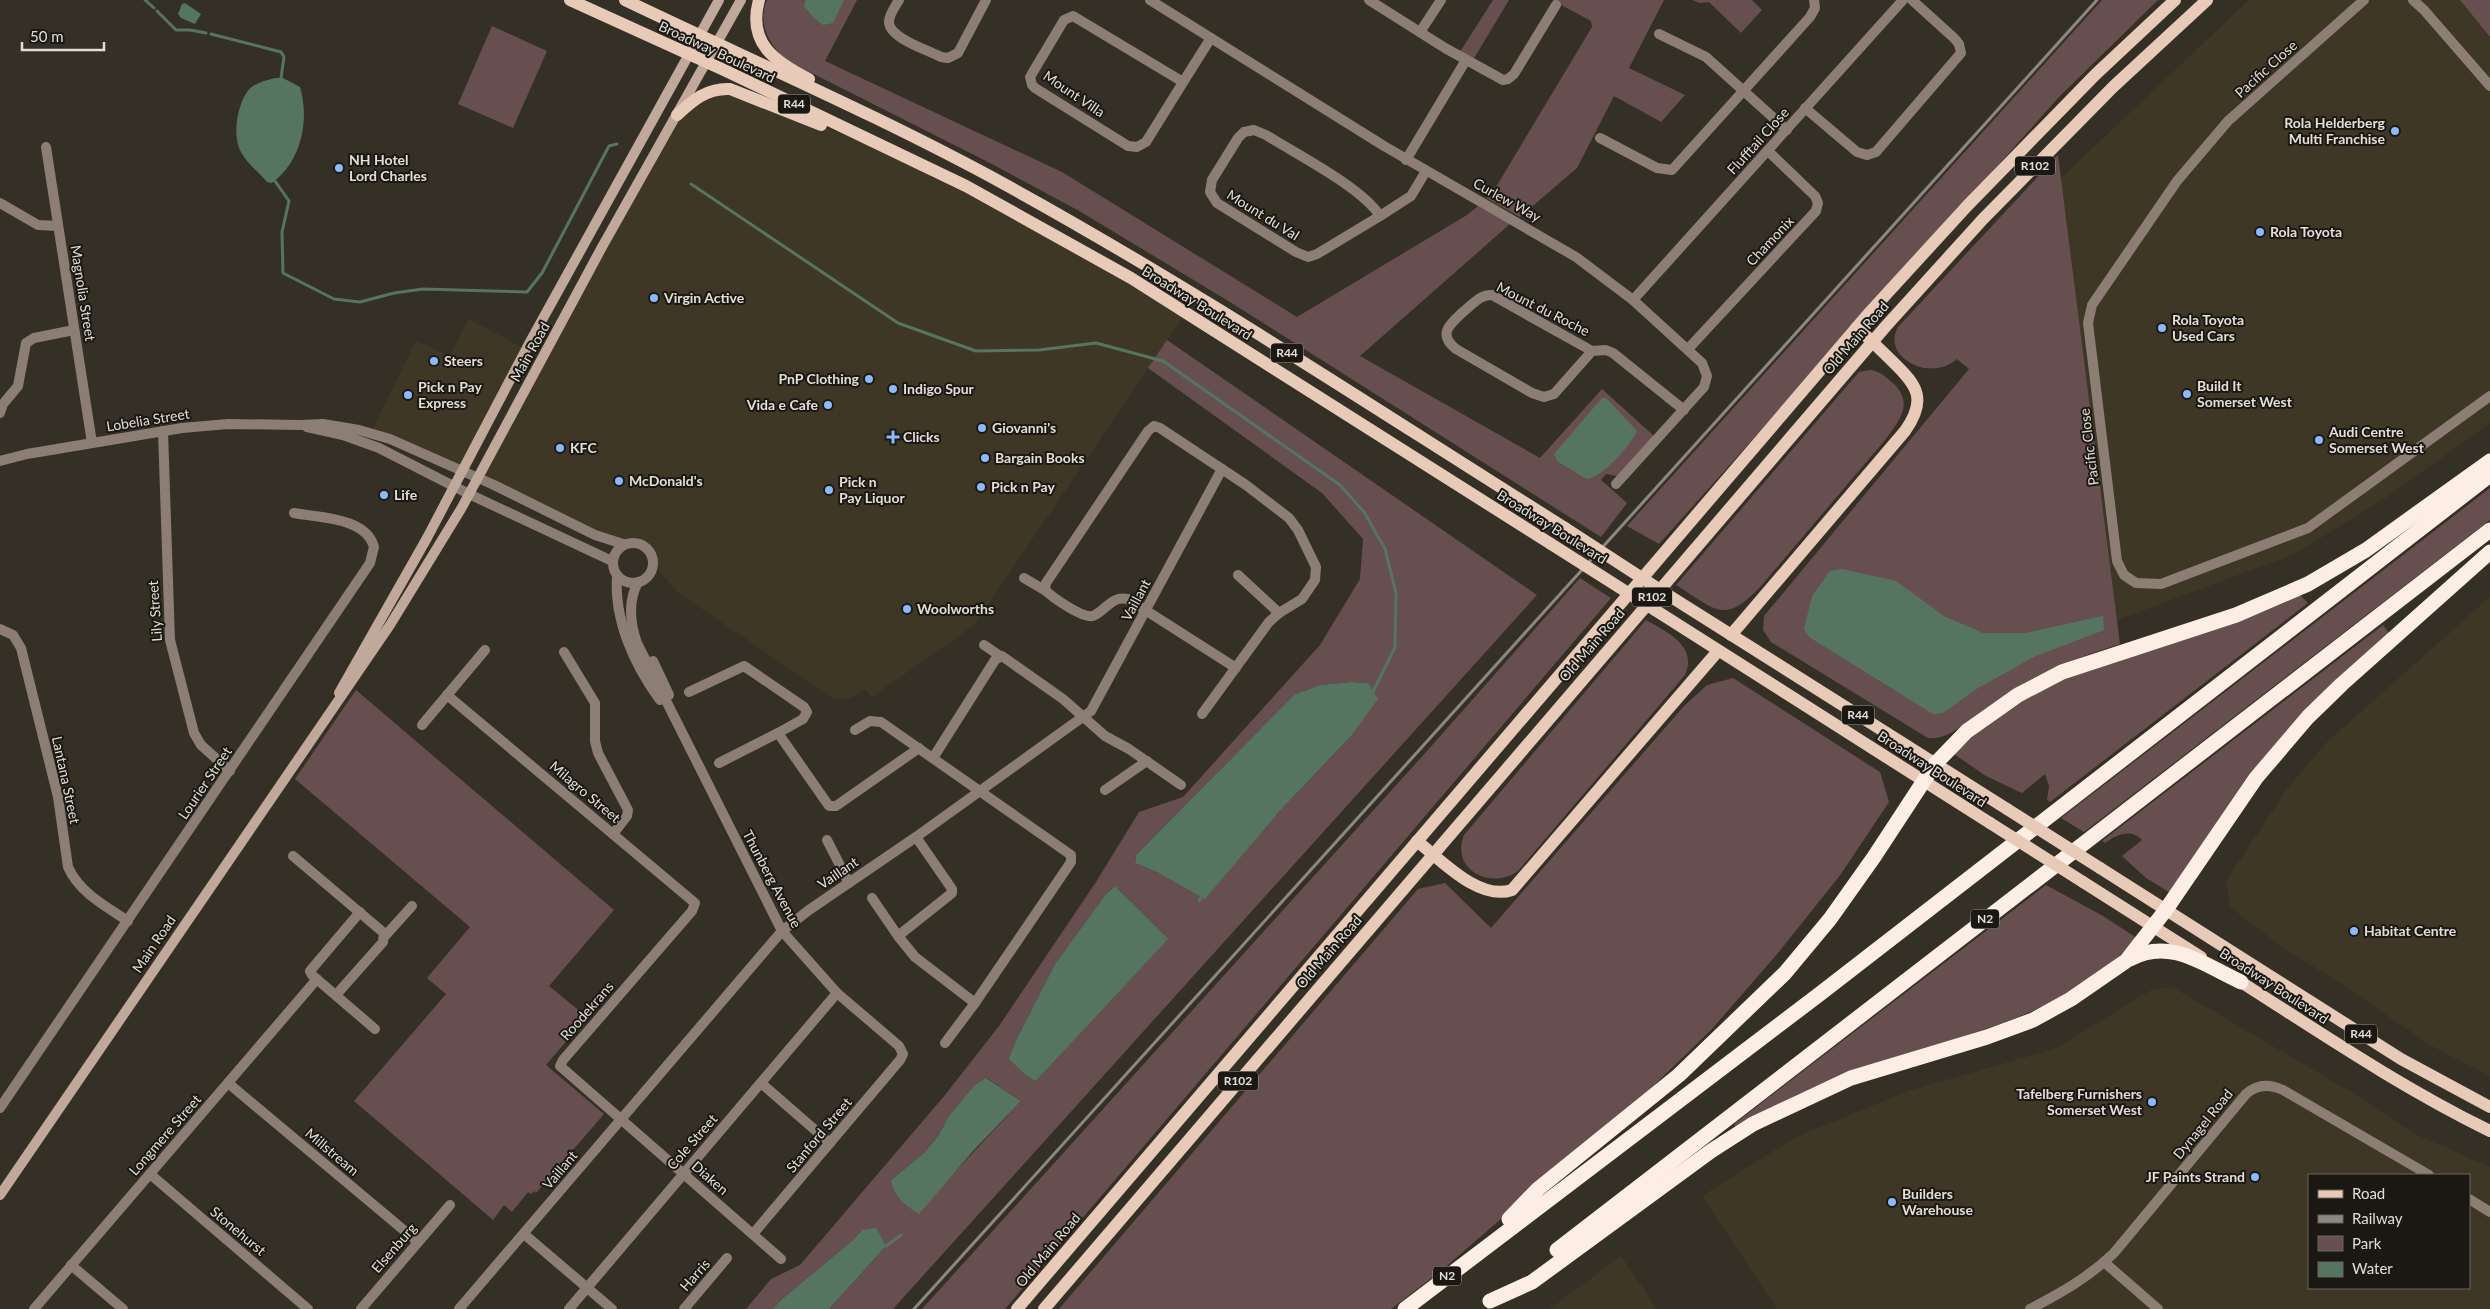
<svg xmlns="http://www.w3.org/2000/svg" width="2490" height="1309" font-family="Lato,sans-serif">
  <style>
    .built { fill: #3f3725; fill-rule: evenodd }
    .green { fill: #674f4f; fill-rule: evenodd }
    .water { fill: #557560 }
    .lines { fill: none; stroke-linecap: round; stroke-linejoin: round }
    .stream { stroke: #557560; stroke-width: 3 }
    .street { stroke: #8c7e75; stroke-width: 10 }
    .secondary { stroke: #c0a99b; stroke-width: 10 }
    .primary { stroke: #e8cab8; stroke-width: 12 }
    .highway { stroke: #fceee5; stroke-width: 15 }
    .rail { stroke: #8c887f; stroke-width: 3 }
    .primary-bridge { stroke: #e8cab8; stroke-width: 12 }
    .poi-dot { fill: #8bb9fc; stroke: #1b1813; stroke-width: 2 }
    .labels { text-anchor: middle; stroke-width: 4; stroke-linejoin: round; paint-order: stroke }
    .shield { fill: #1b1813; stroke: #a6a39c; stroke-width: 1 }
    .shield-label { font-size: 12px; font-weight: bold; fill: #e1ded7 }
    .street-label { font-size: 14px; fill: #e1ded7; stroke: #1b1813 }
    .poi-label { font-size: 14px; font-weight: bold; fill: #e1ded7; stroke: #1b1813; text-anchor: start }
  </style>
  <rect width="100%" height="100%" fill="#353025"/>
  <g class="built">
    <path d="M2249,0H2460L2490,37V423L2385,498L2295,554L2117,620L2061,178Z"/>
    <path d="M737,92L880,149L965,189L1185,314L974,625L872,697L864,689L849,699H834L680,594L663,576L654,564L649,549L641,543L635,541L623,543L478,477L678,116L697,97Z"/>
    <path d="M469,319L525,349L462,470L371,432L416,341L449,356Z"/>
    <path d="M2490,597V1076L2430,1045L2345,986L2288,951L2230,907L2226,881L2290,785L2326,743Z"/>
    <path d="M2172,987L2353,1093L2415,1134L2490,1167V1309H1777L1702,1196L1796,1137L1908,1091L2057,1048L2149,991ZM2309,1175H2469V1288H2309Z"/>
    <path d="M1621,1256L1657,1309H1550Z"/>
  </g>
  <g class="green">
    <path d="M767,0H857L825,61L1062,172L1297,317L1467,215L1478,206L1510,224L1360,356L1540,458L1602,389L1654,436L1617,476L1606,474L1601,480L1627,503L1601,537L1230,302L1081,212L992,164L786,60C769,44 757,24 767,0Z"/>
    <path d="M1493,0H1509L1473,60L1460,52Z"/>
    <path d="M1552,0H1664L1629,68L1685,95L1661,122L1614,96L1577,168L1520,217L1486,198L1493,192L1592,27L1591,21Z"/>
    <path d="M1693,0H1752L1762,10L1741,33L1709,2L1699,3Z"/>
    <path d="M2102,0H2158L2059,97L1659,544L1627,526Z"/>
    <path d="M2460,0H2490V37Z"/>
    <path d="M492,26L547,51L513,128L458,104Z"/>
    <path d="M2058,155L2120,644C2067,660 2020,683 1975,716C1961,726 1947,740 1928,738L1771,642L1763,630L1764,616L1969,369L1957,359C1930,383 1881,357 1898,327Z"/>
    <path d="M1167,340L1537,595L893,1309H829L886,1246L862,1230L853,1240L782,1299L773,1309H746L771,1279L800,1265L945,1095L999,1026L1096,882L1139,812L1183,797L1320,645L1360,579L1363,539L1322,493L1148,368ZM1352,682L1368,683L1351,736L1277,814L1159,873L1135,863L1136,855L1295,694L1320,685ZM1115,886L1167,939L1036,1081L1010,1059L1016,1040L1055,964L1105,895ZM987,1078L1021,1101L940,1188L891,1180L924,1153L938,1136L949,1116Z"/>
    <path d="M1870,370C1880,371 1886,377 1894,384C1914,404 1899,421 1886,439L1761,586C1724,626 1715,609 1676,585L1859,372Z"/>
    <path d="M2490,488V520L2442,557L2084,832L2061,818Z"/>
    <path d="M1580,578L1611,598L1005,1309H922L1427,751Z"/>
    <path d="M2299,594L2308,603L2050,802L2047,800L2049,786L2045,774L2022,793L1986,776L1954,754L1992,719L2059,680Z"/>
    <path d="M1646,620C1667,632 1698,646 1685,675L1518,871C1492,890 1450,871 1464,835Z"/>
    <path d="M2383,625L2389,633L2356,662L2169,892L2146,878L2122,856L2142,840C2130,828 2116,835 2105,843L2102,841Z"/>
    <path d="M1733,678L1880,772L1889,802L1841,874L1778,953L1712,1029L1643,1096L1442,1270L1391,1309H1059L1418,889L1445,883L1491,928L1684,706L1707,685Z"/>
    <path d="M356,690L614,910L549,986L587,1017L546,1065L604,1114L536,1193L534,1191L531,1194L528,1192L512,1212L504,1205L493,1220L354,1101L446,994L427,978L470,927L295,779Z"/>
    <path d="M2046,885L2103,916L2137,938C2061,1023 1947,1036 1845,1074C1807,1089 1771,1107 1736,1128L1734,1124Z"/>
  </g>
  <g class="water">
    <path d="M806,0H844L833,23L823,25L814,18L804,6Z"/>
    <path d="M185,3L201,14L195,24L181,18L178,14L182,4Z"/>
    <path d="M275,78H283L300,87C310,121 301,162 272,183L267,182C259,172 247,164 241,152C232,136 237,107 247,92C253,83 265,81 275,78Z"/>
    <path d="M1602,398H1606L1637,431C1631,445 1601,479 1586,479L1557,461L1554,454Z"/>
    <path d="M1842,569L1896,581L1944,616L1983,633H2025L2103,616L2104,630L2036,656L1978,688L1943,713L1933,714L1809,637L1804,629L1812,596L1830,571Z"/>
    <path d="M1352,682L1368,683L1378,699L1351,736L1277,814L1205,899L1159,873L1135,863L1136,855L1295,694L1320,685Z"/>
    <path d="M1115,886L1168,939L1036,1081L1027,1076L1009,1059L1016,1040L1055,964L1105,895Z"/>
    <path d="M986,1078L1021,1101L973,1151L919,1214C904,1204 895,1198 891,1180L924,1153L938,1136L949,1116L975,1085Z"/>
    <path d="M876,1228L886,1246L829,1309H773L782,1299L853,1240L862,1230Z"/>
  </g>
  <g class="lines">
    <g class="stream">
      <path d="M145,0L154,8"/>
      <path d="M157,11L176,30H190L206,33"/>
      <path d="M211,34L281,52L284,57L281,78"/>
      <path d="M275,181L289,201L282,232L283,273L334,299L360,302L394,293L423,289L527,292L542,273L609,146L617,144"/>
      <path d="M691,184L898,323L976,351L1039,350L1096,343L1163,361L1340,485L1364,512L1385,549L1396,593L1395,647L1372,694"/>
      <path d="M1199,901L1203,893"/>
      <path d="M886,1246L901,1235"/>
    </g>
    <g class="street">
      <path d="M899,0C895,7 889,14 889,22C889,38 928,50 941,57L948,58L958,53L986,0"/>
      <path d="M1150,0L1384,146L1576,257L1633,300L1702,363L1707,376L1704,387L1616,484"/>
      <path d="M1369,0L1445,48L1503,80L1508,79L1514,74L1556,5"/>
      <path d="M2364,0L2228,121L2177,181L2092,305L2088,323L2117,561L2124,575L2136,583L2161,584L2308,528L2490,396"/>
      <path d="M2413,0L2424,10L2490,86"/>
      <path d="M1420,32L1441,0"/>
      <path d="M1659,34L1706,57L1787,130"/>
      <path d="M1183,82L1073,16L1064,20L1030,77L1032,85L1035,88L1128,146L1137,147L1146,142C1168,107 1189,72 1211,38"/>
      <path d="M1805,108L1857,152L1867,155L1876,152L1961,53L1959,44L1954,38L1912,0"/>
      <path d="M1254,130L1266,135C1296,154 1363,188 1380,216L1317,254L1308,257L1296,252L1217,203L1210,192L1212,180L1238,138L1244,132Z"/>
      <path d="M1600,138L1657,168L1672,170L1810,17L1815,8L1814,0"/>
      <path d="M46,147L92,443"/>
      <path d="M1406,160L1466,60"/>
      <path d="M0,203L38,225L58,226"/>
      <path d="M1380,216L1411,196L1426,171"/>
      <path d="M1633,300L1903,0"/>
      <path d="M1688,349L1816,211L1818,203L1815,196L1768,151"/>
      <path d="M1592,351L1554,394L1544,397L1532,393L1456,349C1437,334 1450,324 1463,312C1472,305 1480,294 1492,295L1592,351L1606,350L1613,353L1684,410"/>
      <path d="M0,413L3,404L18,386L26,343L34,338L74,330"/>
      <path d="M307,427L343,435L379,448L469,494L612,561"/>
      <path d="M163,431L170,640L194,733L201,745L230,771"/>
      <path d="M0,461L27,454L182,428L228,424L301,425L323,424L359,430L390,439L494,485L595,535L623,544"/>
      <circle cx="633" cy="563" r="20"/>
      <path d="M1238,575L1279,613"/>
      <path d="M617,576C614,620 634,665 660,700"/>
      <path d="M1024,578L1046,591"/>
      <path d="M638,582C628,601 630,623 637,643L782,931L837,993L899,1046L903,1054L900,1060L753,1234"/>
      <path d="M0,629L13,635L21,648L58,797L68,867C79,892 105,906 128,921"/>
      <path d="M984,645L1000,656"/>
      <path d="M564,652L595,703V741L598,753L628,810L627,816L613,834"/>
      <path d="M653,661L669,695"/>
      <path d="M689,692L744,666L804,707L807,712L803,719L778,733L829,806H836L919,748"/>
      <path d="M447,695L695,903L692,911L563,1060L560,1066L781,1259"/>
      <path d="M1202,714L1269,622L1279,613L1302,599L1315,580L1316,567L1298,530L1289,518L1246,485L1160,428L1154,426L1148,431L1046,583L1045,590C1052,597 1083,619 1093,616C1107,610 1110,596 1128,599L1236,668"/>
      <path d="M422,725L485,650"/>
      <path d="M855,730L870,721L881,722L1071,855V862L975,1003L915,957L898,936L952,893V889L916,837"/>
      <path d="M933,758L995,660L1002,656L1063,699L1105,736L1129,749L1181,785"/>
      <path d="M719,763L778,733"/>
      <path d="M1105,790L1147,761"/>
      <path d="M827,840L849,883"/>
      <path d="M293,856L384,933L383,942L336,995"/>
      <path d="M872,898L898,936"/>
      <path d="M360,912L310,971L312,975L375,1029"/>
      <path d="M385,936L412,906"/>
      <path d="M945,1043L975,1003"/>
      <path d="M228,1083L418,1242"/>
      <path d="M761,1083L830,1143"/>
      <path d="M0,1108L370,563L374,547C366,517 319,518 294,513"/>
      <path d="M150,1174L308,1309"/>
      <path d="M2469,1199L2490,1212"/>
      <path d="M524,1234L612,1309"/>
      <path d="M2104,1262L2158,1309"/>
      <path d="M71,1265L123,1309"/>
      <path d="M34,1309L317,979"/>
      <path d="M361,1309L450,1205"/>
      <path d="M459,1309L782,931L809,910L916,837L1091,711L1222,469"/>
      <path d="M569,1309L837,993"/>
      <path d="M684,1309L727,1258"/>
      <path d="M2030,1309C2061,1293 2089,1277 2114,1253L2246,1094C2257,1084 2270,1084 2283,1090L2429,1175"/>
    </g>
    <g class="secondary">
      <path d="M339,693L427,538L531,340L719,0"/>
      <path d="M0,1195L390,625L461,509L602,247L741,0"/>
    </g>
    <g class="primary">
      <path d="M570,0L724,70L966,186L1131,278L1551,544"/>
      <path d="M625,0C752,61 882,117 1006,185C1197,290 1380,412 1565,528"/>
      <path d="M759,0C747,43 775,62 809,79"/>
      <path d="M677,115C693,100 707,88 730,89L821,125"/>
      <path d="M1668,595L2007,809"/>
      <path d="M1655,610L1990,823"/>
      <path d="M1731,635L1905,431C1927,400 1918,386 1893,362C1881,350 1869,339 1857,327"/>
      <path d="M1417,841C1442,861 1479,901 1512,890L1718,651"/>
      <path d="M2100,868L2401,1059L2490,1107"/>
      <path d="M2083,882L2201,957"/>
      <path d="M2233,977C2318,1031 2400,1087 2490,1131"/>
      <path d="M1017,1309L1870,312L1968,205L2096,74L2175,0"/>
      <path d="M1044,1309L1886,326L1983,219L2113,87L2207,0"/>
    </g>
    <g class="highway">
      <path d="M2130,959C2170,937 2204,965 2241,982"/>
      <path d="M1509,1219L1538,1189L1679,1075L1785,973L1830,919L1874,857L1935,764L1967,731L2018,695L2062,672L2236,615L2308,584L2366,550L2490,461"/>
      <path d="M1557,1250L2490,530"/>
      <path d="M1490,1301L1532,1282L1711,1151L1753,1124L1851,1078L1987,1037L2033,1020L2071,999L2126,961L2165,911L2256,778L2308,717L2342,684L2490,552"/>
      <path d="M1405,1309L1821,993L2490,475"/>
    </g>
    <path class="rail" d="M914,1309L2097,0"/>
    <g class="primary-bridge">
      <path d="M1565,528L1668,595"/>
      <path d="M1551,544L1655,610"/>
      <path d="M2007,809L2100,868"/>
      <path d="M1990,823L2083,882"/>
    </g>
  </g>
  <g class="poi-dot">
    <circle cx="2395" cy="131" r="5"/>
    <circle cx="339" cy="168" r="5"/>
    <circle cx="2260" cy="232" r="5"/>
    <circle cx="654" cy="298" r="5"/>
    <circle cx="2162" cy="328" r="5"/>
    <circle cx="434" cy="361" r="5"/>
    <circle cx="869" cy="379" r="5"/>
    <circle cx="893" cy="389" r="5"/>
    <circle cx="2187" cy="394" r="5"/>
    <circle cx="408" cy="395" r="5"/>
    <circle cx="828" cy="405" r="5"/>
    <circle cx="982" cy="428" r="5"/>
    <path d="M890.5 429.5h5v5h5v5h-5v5h-5v-5h-5v-5h5z"/>
    <circle cx="2319" cy="440" r="5"/>
    <circle cx="560" cy="448" r="5"/>
    <circle cx="985" cy="458" r="5"/>
    <circle cx="619" cy="481" r="5"/>
    <circle cx="981" cy="487" r="5"/>
    <circle cx="829" cy="490" r="5"/>
    <circle cx="384" cy="495" r="5"/>
    <circle cx="907" cy="609" r="5"/>
    <circle cx="2354" cy="931" r="5"/>
    <circle cx="2152" cy="1102" r="5"/>
    <circle cx="2255" cy="1177" r="5"/>
    <circle cx="1892" cy="1202" r="5"/>
  </g>
  <g class="labels">
    <g class="shield">
      <rect x="778" y="94.5" width="32" height="19" rx="4"/>
      <rect x="2015" y="156.5" width="40" height="19" rx="4"/>
      <rect x="1271" y="343.5" width="32" height="19" rx="4"/>
      <rect x="1632" y="587.5" width="40" height="19" rx="4"/>
      <rect x="1842" y="705.5" width="32" height="19" rx="4"/>
      <rect x="1971" y="909.5" width="28" height="19" rx="4"/>
      <rect x="2345" y="1024.5" width="32" height="19" rx="4"/>
      <rect x="1218" y="1071.5" width="40" height="19" rx="4"/>
      <rect x="1433" y="1266.5" width="28" height="19" rx="4"/>
    </g>
    <g class="shield-label">
      <text x="794" y="108">R44</text>
      <text x="2035" y="170">R102</text>
      <text x="1287" y="357">R44</text>
      <text x="1652" y="601">R102</text>
      <text x="1858" y="719">R44</text>
      <text x="1985" y="923">N2</text>
      <text x="2361" y="1038">R44</text>
      <text x="1238" y="1085">R102</text>
      <text x="1447" y="1280">N2</text>
    </g>
    <g class="street-label">
      <text transform="translate(717 52) rotate(25)" y="5">Broadway Boulevard</text>
      <text transform="translate(2266 69) rotate(-42)" y="5">Pacific Close</text>
      <text transform="translate(1074 94) rotate(34)" y="5">Mount Villa</text>
      <text transform="translate(1758 141) rotate(-48)" y="5">Flufftail Close</text>
      <text transform="translate(1507 200) rotate(29)" y="5">Curlew Way</text>
      <text transform="translate(1263 215) rotate(32)" y="5">Mount du Val</text>
      <text transform="translate(1770 241) rotate(-47)" y="5">Chamonix</text>
      <text transform="translate(83 293) rotate(81)" y="5">Magnolia Street</text>
      <text transform="translate(1197 303) rotate(32)" y="5">Broadway Boulevard</text>
      <text transform="translate(1543 309) rotate(27)" y="5">Mount du Roche</text>
      <text transform="translate(1856 338) rotate(-49)" y="5">Old Main Road</text>
      <text transform="translate(530 352) rotate(-61)" y="5">Main Road</text>
      <text transform="translate(148 420) rotate(-9)" y="5">Lobelia Street</text>
      <text transform="translate(2089 447) rotate(-97)" y="5">Pacific Close</text>
      <text transform="translate(1552 527) rotate(32)" y="5">Broadway Boulevard</text>
      <text transform="translate(1136 600) rotate(-62)" y="5">Vaillant</text>
      <text transform="translate(155 611) rotate(-94)" y="5">Lily Street</text>
      <text transform="translate(1592 645) rotate(-49)" y="5">Old Main Road</text>
      <text transform="translate(1932 769) rotate(33)" y="5">Broadway Boulevard</text>
      <text transform="translate(66 780) rotate(78)" y="5">Lantana Street</text>
      <text transform="translate(205 783) rotate(-56)" y="5">Lourier Street</text>
      <text transform="translate(585 792) rotate(40)" y="5">Milagro Street</text>
      <text transform="translate(838 873) rotate(-34)" y="5">Vaillant</text>
      <text transform="translate(772 879) rotate(62)" y="5">Thunberg Avenue</text>
      <text transform="translate(154 944) rotate(-56)" y="5">Main Road</text>
      <text transform="translate(1329 952) rotate(-49)" y="5">Old Main Road</text>
      <text transform="translate(2274 986) rotate(33)" y="5">Broadway Boulevard</text>
      <text transform="translate(587 1011) rotate(-49)" y="5">Roodekrans</text>
      <text transform="translate(2203 1124) rotate(-51)" y="5">Dynagel Road</text>
      <text transform="translate(165 1135) rotate(-49)" y="5">Longmere Street</text>
      <text transform="translate(819 1135) rotate(-50)" y="5">Stanford Street</text>
      <text transform="translate(692 1142) rotate(-49)" y="5">Cole Street</text>
      <text transform="translate(332 1152) rotate(40)" y="5">Millstream</text>
      <text transform="translate(560 1170) rotate(-50)" y="5">Vaillant</text>
      <text transform="translate(710 1178) rotate(41)" y="5">Diaken</text>
      <text transform="translate(238 1231) rotate(40)" y="5">Stonehurst</text>
      <text transform="translate(394 1248) rotate(-49)" y="5">Elsenburg</text>
      <text transform="translate(1048 1250) rotate(-50)" y="5">Old Main Road</text>
      <text transform="translate(695 1275) rotate(-49)" y="5">Harris</text>
    </g>
    <g class="poi-label">
      <text x="2385" y="128" text-anchor="end">Rola Helderberg<tspan x="2385" dy="16">Multi Franchise</tspan></text>
      <text x="349" y="165">NH Hotel<tspan x="349" dy="16">Lord Charles</tspan></text>
      <text x="2270" y="237">Rola Toyota</text>
      <text x="664" y="303">Virgin Active</text>
      <text x="2172" y="325">Rola Toyota<tspan x="2172" dy="16">Used Cars</tspan></text>
      <text x="444" y="366">Steers</text>
      <text x="859" y="384" text-anchor="end">PnP Clothing</text>
      <text x="2197" y="391">Build It<tspan x="2197" dy="16">Somerset West</tspan></text>
      <text x="418" y="392">Pick n Pay<tspan x="418" dy="16">Express</tspan></text>
      <text x="903" y="394">Indigo Spur</text>
      <text x="818" y="410" text-anchor="end">Vida e Cafe</text>
      <text x="992" y="433">Giovanni's</text>
      <text x="2329" y="437">Audi Centre<tspan x="2329" dy="16">Somerset West</tspan></text>
      <text x="903" y="442">Clicks</text>
      <text x="570" y="453">KFC</text>
      <text x="995" y="463">Bargain Books</text>
      <text x="629" y="486">McDonald's</text>
      <text x="839" y="487">Pick n<tspan x="839" dy="16">Pay Liquor</tspan></text>
      <text x="991" y="492">Pick n Pay</text>
      <text x="394" y="500">Life</text>
      <text x="917" y="614">Woolworths</text>
      <text x="2364" y="936">Habitat Centre</text>
      <text x="2142" y="1099" text-anchor="end">Tafelberg Furnishers<tspan x="2142" dy="16">Somerset West</tspan></text>
      <text x="2245" y="1182" text-anchor="end">JF Paints Strand</text>
      <text x="1902" y="1199">Builders<tspan x="1902" dy="16">Warehouse</tspan></text>
    </g>
  </g>
  <rect x="2308" y="1174" width="162" height="115" fill="#1b1813" stroke="#6a6761"/>
  <rect x="2318" y="1190" width="25" height="8" fill="#e8cab8" stroke="#6a6761"/>
  <text x="2352" y="1199" font-size="15" fill="#e1ded7">Road</text>
  <rect x="2318" y="1215" width="25" height="8" fill="#8c887f" stroke="#6a6761"/>
  <text x="2352" y="1224" font-size="15" fill="#e1ded7">Railway</text>
  <rect x="2318" y="1236" width="25" height="15" fill="#674f4f" stroke="#6a6761"/>
  <text x="2352" y="1249" font-size="15" fill="#e1ded7">Park</text>
  <rect x="2318" y="1262" width="25" height="15" fill="#557560" stroke="#6a6761"/>
  <text x="2352" y="1274" font-size="15" fill="#e1ded7">Water</text>
  <path d="M22 42v8h82v-8" fill="none" stroke="#e1ded7" stroke-width="2.5"/>
  <text x="30" y="42" font-size="15" fill="#e1ded7" stroke="#1b1813" stroke-width="4" paint-order="stroke">50 m</text>
</svg>
